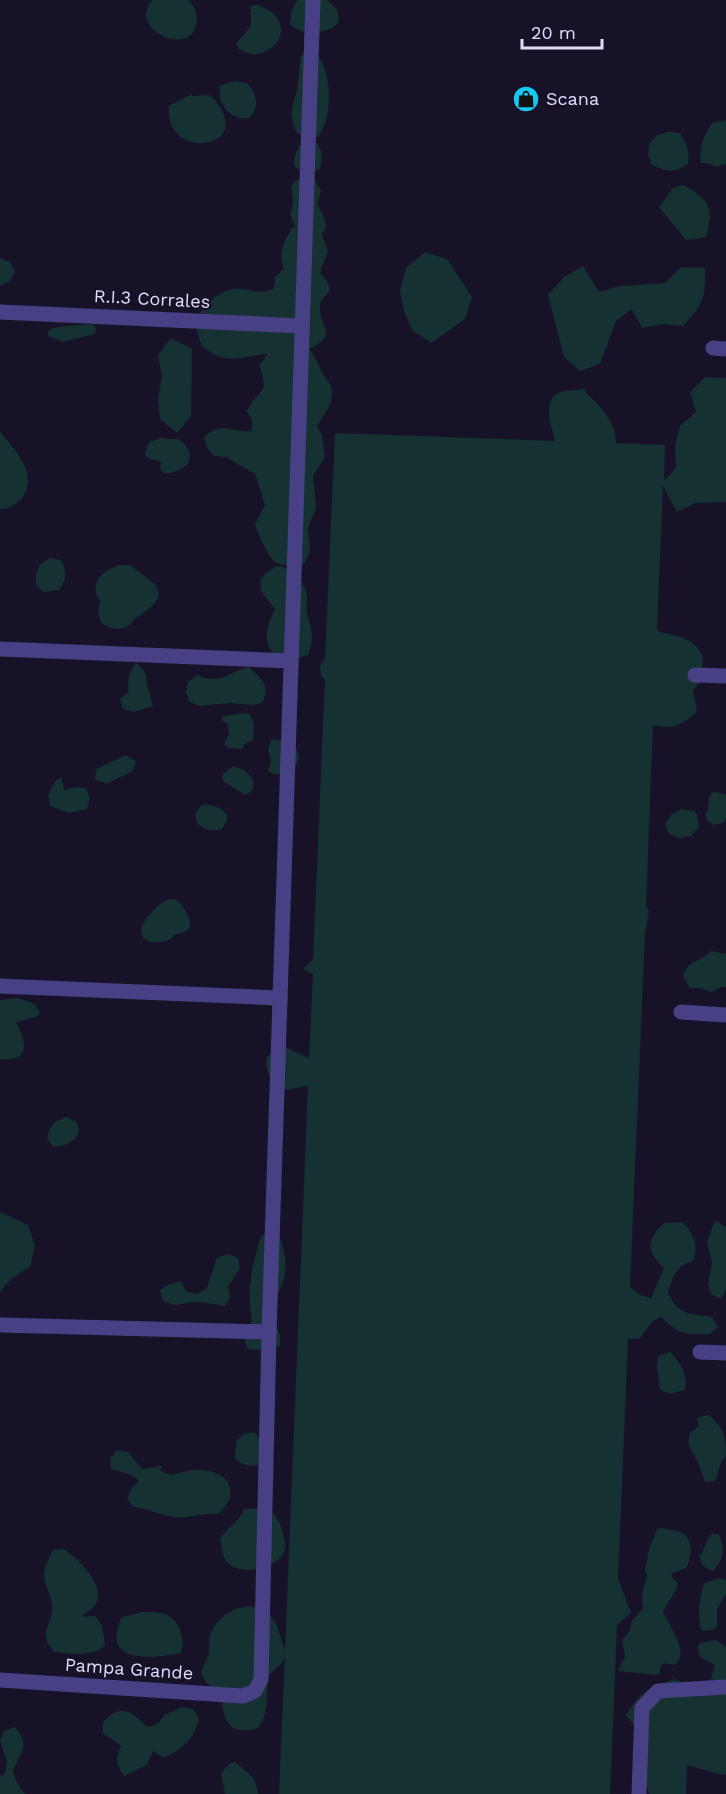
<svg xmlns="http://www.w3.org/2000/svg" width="726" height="1794" font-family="'Work Sans',sans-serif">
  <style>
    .green { fill: #153132 }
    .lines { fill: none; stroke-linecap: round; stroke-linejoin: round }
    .minor { stroke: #474084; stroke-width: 15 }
    .labels { text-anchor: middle; stroke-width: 4.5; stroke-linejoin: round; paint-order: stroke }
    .poi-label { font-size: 18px; fill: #e1dbfd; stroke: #171228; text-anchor: start }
    .street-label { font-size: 18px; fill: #e1dbfd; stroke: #171228 }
  </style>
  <rect width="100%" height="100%" fill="#171228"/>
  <g class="green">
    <path d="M152,0H188C194,5 197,12 197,21C193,60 126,30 152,0Z"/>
    <path d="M297,0H327L337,9L339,21C330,35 301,36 290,24L291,12Z"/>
    <path d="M257,5C307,22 268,70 239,49L236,44L251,26V9H248L251,6Z"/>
    <path d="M305,52H316C332,73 334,115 318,137H307L297,133C288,112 292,110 297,90C299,79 299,67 301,56Z"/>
    <path d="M235,81L247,83C257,94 260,108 249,118C232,121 217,105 220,88L218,86Z"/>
    <path d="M192,94V96L209,95C216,99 220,106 223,113C241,151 164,158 169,106Z"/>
    <path d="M726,120V164L715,167L712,164L701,163C698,146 704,137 712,123Z"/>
    <path d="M668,132L680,133C687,144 690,151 688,164C675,173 666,172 652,165L648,155L649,144L657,135Z"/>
    <path d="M311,142L317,143C323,151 323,160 319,170C297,177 287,165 300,145Z"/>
    <path d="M307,176L315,180L321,191L317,204C321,214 331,223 322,234L328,252L321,268V274C341,297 321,291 320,306C318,325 341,335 309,349C316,357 318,365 323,374C325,378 329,382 331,386C336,401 324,414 317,426L322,435L325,457L313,476L316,508L308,528L310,551L306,561L298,569C291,566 280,565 275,562C269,558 257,532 255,524L265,505L255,474L226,457L214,456L207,448L204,438C220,420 232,433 252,431V420L247,411C258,387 271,397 259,365L268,354C240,356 226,367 202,346C199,338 196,331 197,323C199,307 217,292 233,289C248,287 259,297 274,288L275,277L284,269C279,255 282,243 291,231L289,230L295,227L290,214C300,193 279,184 307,176Z"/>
    <path d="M684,185C710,201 714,207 706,237L686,240L659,207L673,188Z"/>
    <path d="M425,252L447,259L472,297L465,319L431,343L412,330L404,311L400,290L406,268Z"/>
    <path d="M0,258L10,262L15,271L10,281L0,286Z"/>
    <path d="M583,266L599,292L620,286L665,283L681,267L705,268C706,297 703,305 683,326L662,324L642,328L632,309L616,321L600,364L580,371L564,357L548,295L564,277Z"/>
    <path d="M88,324L94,325L96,330L94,334L63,342L48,336V331C54,325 78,326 88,324Z"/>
    <path d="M171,338L192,349L191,416L177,433L160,419L158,398L162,376L158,355Z"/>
    <path d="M705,377L726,378V502L696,503L677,512L663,486L657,631C676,636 696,637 703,658L701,682L693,690L697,712C681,725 674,730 653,725L646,905L649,912L645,932L630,1287L640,1295L651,1298L664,1268C646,1252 646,1240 664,1223L682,1222C694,1234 699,1245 693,1261C675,1266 674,1276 668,1292C678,1316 689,1313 712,1317L718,1327L710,1334C683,1334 681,1336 661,1317L652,1322L639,1339H628L618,1578L631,1613L617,1625L610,1794H279L285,1655L283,1662L268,1676C266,1695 270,1712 258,1728C253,1729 244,1731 238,1730C224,1727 221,1704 222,1692C210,1688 205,1684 201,1672C203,1666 209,1657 209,1651C210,1642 208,1637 213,1629C225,1607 257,1596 274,1620C279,1629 282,1642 285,1650L308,1086L284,1090C270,1079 267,1076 266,1058L274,1051L285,1047L309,1058L313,974L303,969L313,959L325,679L321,676L320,666L325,659L335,433L555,441C552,427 540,399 561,392C569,390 578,390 586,389L585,392C600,406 616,421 616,443L665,445L664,481L676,468L675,446L680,426L696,412L690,392Z"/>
    <path d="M0,431C14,450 41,475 21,499C15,505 9,510 0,509Z"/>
    <path d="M160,437C175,443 180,431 190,454L188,464C180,470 173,474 163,473L160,468L161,462L146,457L145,453L149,442L160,438Z"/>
    <path d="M50,558L61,560C67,572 67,579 59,590L43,592L36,584C35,570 38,564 50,558Z"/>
    <path d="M119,565H130L156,585L159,596C153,606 149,610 138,616C134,618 132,624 128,626C119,632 109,628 101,623L98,613L100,601C88,583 103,570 119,565Z"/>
    <path d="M277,566C288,566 301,578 305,589C308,596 306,605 307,613C311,629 315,639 308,655C302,656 295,660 290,661C283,662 277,658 273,653C262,639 268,623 275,609L261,591L260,580L267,572Z"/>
    <path d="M136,662L146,674L147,685L153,706L134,712L123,709L120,699L129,692C127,679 129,672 136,662Z"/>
    <path d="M249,667C261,679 271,685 262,703L252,705L230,703L199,706L189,702L186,692L188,682L197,675C221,686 227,672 249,667Z"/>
    <path d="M245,713L250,714L254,724L253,740L244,744L243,749L228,748L224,744L229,735L228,724L223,721L222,716Z"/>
    <path d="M271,739C298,741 311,759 284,775L273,774L268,771L271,761L268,750Z"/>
    <path d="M126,755L136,761L133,771L104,785L106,783L95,780L96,769Z"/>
    <path d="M233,766L244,770L252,778C255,786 253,792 245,795L223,781L222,775Z"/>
    <path d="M61,774L64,790L76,787L86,788L90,798L87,809L68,813L50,806L48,795L56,780L62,778Z"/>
    <path d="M716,792L726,795V818L723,823L713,825L707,820L705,814L708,810L709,797L712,794L710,793Z"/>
    <path d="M203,804C210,805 230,808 227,820C226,823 223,826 222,829C213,832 204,830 197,823L195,813Z"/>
    <path d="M682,809L694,811L697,815L699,827L691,836L679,838L669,834L665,824L672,814Z"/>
    <path d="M169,899H175C184,906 191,916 190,928L185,932L173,935V938C165,943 141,946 141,931C141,920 160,902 169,899Z"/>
    <path d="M711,951L726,954V987H721L711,992L700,988H690L683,976C689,958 702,962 711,951Z"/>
    <path d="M18,998L35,1004L40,1013L36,1017L16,1022C26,1041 32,1062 0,1059V1000Z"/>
    <path d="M66,1117L77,1122L79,1133C72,1143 66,1146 53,1147L47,1138C49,1126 54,1121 66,1117Z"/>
    <path d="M0,1212L28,1225L35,1246L30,1267L11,1279L0,1292Z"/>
    <path d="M715,1221L726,1227V1290L721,1299L711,1294L708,1284L712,1262L707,1242Z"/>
    <path d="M268,1233L279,1235C289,1259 288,1285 270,1305L280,1336V1346C269,1351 260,1351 248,1349C242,1338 244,1331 252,1321C246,1286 252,1269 261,1236Z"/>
    <path d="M228,1254L238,1258L240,1269L228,1286L230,1297L225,1306C216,1305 205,1302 196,1302C181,1302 179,1309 163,1301L160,1290L170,1284L181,1281L186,1291L197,1294L207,1288L217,1258Z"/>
    <path d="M670,1352C681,1363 688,1374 685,1390L669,1394L660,1389L657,1367L658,1356Z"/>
    <path d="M708,1415C724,1426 726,1438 726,1456L722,1460L715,1481L705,1482L698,1462L688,1444L690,1433L699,1426L697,1418Z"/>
    <path d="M254,1432L261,1441L265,1463C253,1467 245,1467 235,1459L236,1442L243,1434Z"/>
    <path d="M117,1450L128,1452L142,1469L163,1466L160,1470C162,1471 165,1474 168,1474C175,1476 184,1471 191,1470C206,1469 227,1472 230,1489C232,1500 225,1507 218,1514C203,1512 189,1519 175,1517C161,1516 147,1508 133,1507L127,1498L132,1488L139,1481L131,1475L111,1469L110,1459Z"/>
    <path d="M266,1508C277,1515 280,1521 283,1534C284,1538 286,1544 285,1548C282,1568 239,1578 226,1561C222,1556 222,1546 220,1539C227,1528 242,1518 244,1509Z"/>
    <path d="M663,1528C668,1530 672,1529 677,1531C694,1535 693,1556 686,1568L671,1574L673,1579L677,1582V1588L663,1611C668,1625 692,1654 674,1665L664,1663L660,1667V1673L655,1675L618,1671L625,1656L622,1640L629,1632L632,1621L643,1608L642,1593L647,1576L645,1571L649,1549L657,1529Z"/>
    <path d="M712,1534H718C726,1545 724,1563 712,1571L703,1566L699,1556C706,1550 705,1540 712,1534Z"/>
    <path d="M64,1549C85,1564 118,1599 82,1615L83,1617L95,1616L102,1625L105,1646C91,1657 72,1654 55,1652C35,1632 54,1626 52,1605C51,1594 43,1583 44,1572C45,1565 50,1557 53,1550Z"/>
    <path d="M720,1578L726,1580V1594L717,1609V1627L713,1630L702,1631C697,1621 699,1593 705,1583Z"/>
    <path d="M143,1612C151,1612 161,1612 167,1615C180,1621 186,1641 181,1653C152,1659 99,1664 122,1617Z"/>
    <path d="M716,1640L726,1647V1679L715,1683L711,1680L715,1665L700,1657L698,1647L700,1643Z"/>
    <path d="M675,1679L697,1688H726V1774L722,1775L687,1765L686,1794H649L643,1773L648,1753L640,1733L626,1715C641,1691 649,1688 675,1679Z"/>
    <path d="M182,1707L193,1709L199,1719C193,1741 183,1748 164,1758L153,1751L147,1765L124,1776C116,1765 115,1759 121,1746L103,1733V1722C122,1702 131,1712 147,1727L158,1724L164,1715Z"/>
    <path d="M15,1727C30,1745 22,1751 13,1770L16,1781L25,1794H0V1776L5,1774L7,1762L0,1740L4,1731Z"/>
    <path d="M235,1762C247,1772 257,1777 258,1794H225L221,1774L229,1764Z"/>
  </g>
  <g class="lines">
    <g class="minor">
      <path d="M0,312L302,326"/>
      <path d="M713,348L726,349"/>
      <path d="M0,649L291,661"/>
      <path d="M695,675L726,676"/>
      <path d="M0,986L280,998"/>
      <path d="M681,1012L726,1015"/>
      <path d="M0,1325L269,1332"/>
      <path d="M700,1352L726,1353"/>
      <path d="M0,1680L243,1696L255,1691L261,1679L269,1332L313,0"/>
      <path d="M639,1794L642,1708L658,1691L726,1687"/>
    </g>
  </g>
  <defs>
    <symbol id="shop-disc" viewBox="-11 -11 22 22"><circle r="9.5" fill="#14caf0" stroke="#171228"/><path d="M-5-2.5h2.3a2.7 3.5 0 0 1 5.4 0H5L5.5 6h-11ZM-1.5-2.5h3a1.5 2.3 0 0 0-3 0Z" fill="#111"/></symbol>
  </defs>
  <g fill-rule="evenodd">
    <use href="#shop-disc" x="511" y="84" width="30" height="30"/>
  </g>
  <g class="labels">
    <g class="poi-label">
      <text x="546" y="105">Scana</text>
    </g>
    <g class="street-label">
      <text transform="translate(152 299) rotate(3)" y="6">R.I.3 Corrales</text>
      <text transform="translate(129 1669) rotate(4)" y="6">Pampa Grande</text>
    </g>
  </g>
  <path d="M522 39v9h80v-9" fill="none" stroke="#e1dbfd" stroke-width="3"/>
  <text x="531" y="39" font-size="18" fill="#e1dbfd" stroke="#171228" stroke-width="4.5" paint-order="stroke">20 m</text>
</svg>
